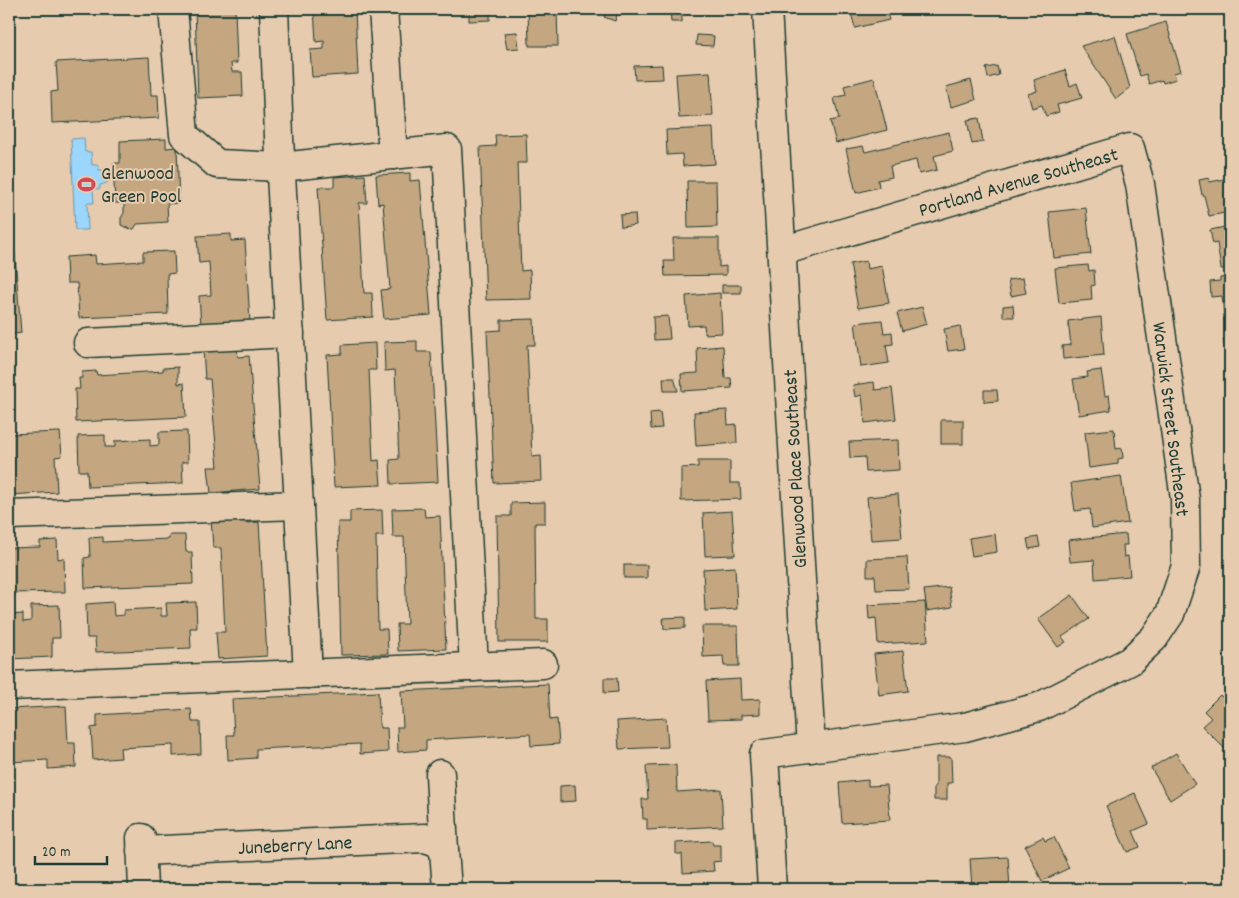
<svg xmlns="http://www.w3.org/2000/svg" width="1239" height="898" font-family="Dekko,sans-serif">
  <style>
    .water { fill: #9cd6fc; stroke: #6a99ac }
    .building { fill: #c4a681; stroke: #1f3d34 }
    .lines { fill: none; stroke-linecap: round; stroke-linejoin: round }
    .minor-casing { stroke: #1f3d34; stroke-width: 31 }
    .minor { stroke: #e7cbae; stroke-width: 28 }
    .labels { text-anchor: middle; stroke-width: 4; stroke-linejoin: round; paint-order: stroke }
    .poi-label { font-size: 20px; fill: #1f3d34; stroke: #e7cbae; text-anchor: start }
    .street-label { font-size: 20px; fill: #1f3d34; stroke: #e7cbae }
  </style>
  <rect width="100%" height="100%" fill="#e7cbae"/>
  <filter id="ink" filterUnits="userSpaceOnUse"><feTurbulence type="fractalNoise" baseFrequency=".02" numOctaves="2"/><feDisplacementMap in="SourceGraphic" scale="10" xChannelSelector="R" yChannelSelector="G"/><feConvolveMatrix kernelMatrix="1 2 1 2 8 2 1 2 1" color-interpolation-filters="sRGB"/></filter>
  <g filter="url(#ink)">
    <path class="water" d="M84,138L85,152H91L92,165H98L99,170C105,170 108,171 110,178L107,183L100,185V189H93L94,203H87L88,230H75L71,139Z"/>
    <g class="building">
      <path d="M52,9H127L52,12Z"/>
      <path d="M195,9H235L237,63H231L232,72H242L243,96L198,98Z"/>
      <path d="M314,9H355L358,74L312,77L310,50L324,49V41L316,42Z"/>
      <path d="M469,9H490V20L469,21Z"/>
      <path d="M528,9H557L558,46H529Z"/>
      <path d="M607,9H619L615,21L604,17Z"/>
      <path d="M670,9H682V22H671Z"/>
      <path d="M850,9H886L889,20L855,28Z"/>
      <path d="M1166,22L1181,71L1174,73L1176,79L1163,83L1162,80L1149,84L1146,74L1140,76L1127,34Z"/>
      <path d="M517,32L519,48L507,49L504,33Z"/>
      <path d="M697,35L714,36L713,46L696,45Z"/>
      <path d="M1115,36L1130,88L1116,99L1081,46Z"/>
      <path d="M149,57L151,95H158L159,118L52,123L51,92L58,91L56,62Z"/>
      <path d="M662,65L663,79L635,80L634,66Z"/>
      <path d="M997,66L999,75L988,78L986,68Z"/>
      <path d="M1065,70L1070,86L1077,83L1082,98L1057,105L1059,112L1046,116L1042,105L1032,108L1028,94L1037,91L1034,80Z"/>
      <path d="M710,72L713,116L679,118L676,74Z"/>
      <path d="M874,78L887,130L836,143L830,121L839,119L834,98L846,95L844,86Z"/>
      <path d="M971,80L976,100L951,107L946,87Z"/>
      <path d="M9,92L12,156L9,158Z"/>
      <path d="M979,118L983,142L972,144L967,120Z"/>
      <path d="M713,128L715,164L683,166L682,154L667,155L666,130Z"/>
      <path d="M949,132L953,151L934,156L937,170L919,174L916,160L890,166L892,177L878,180L879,187L856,193L846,149L863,146L865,152Z"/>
      <path d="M526,134L527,163H517L521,271L530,270L531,299L486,300L480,147L496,146L495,135Z"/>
      <path d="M166,139V148L177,147L179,203L167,204L168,222L137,224L134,229L127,228L121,225V218L124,213V203H115L113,163H120V141Z"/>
      <path d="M410,173V181L420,180L431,315L384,319L381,290L390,289L383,203L378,204L376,175Z"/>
      <path d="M365,175L367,203H359L364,293H372L373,317L327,320L318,187H334V177Z"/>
      <path d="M1209,178L1210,182L1230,178V212L1209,216L1204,195H1202L1199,180Z"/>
      <path d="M687,181H716L717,227L688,228Z"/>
      <path d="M1086,208L1091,254L1054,258L1049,212Z"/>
      <path d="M635,214L636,225L621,227L620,215Z"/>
      <path d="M1230,226V268L1221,269L1217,243L1213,244L1210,230Z"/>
      <path d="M9,230H13L21,333L9,335Z"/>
      <path d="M231,234V241L245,240L250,322L201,325L199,296L211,295L209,262L199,263L197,236Z"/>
      <path d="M673,238H719V267L726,266V275L665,276L664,261H674Z"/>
      <path d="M174,251L175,273L167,274L168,314L79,318L77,283H67L66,257L95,255L96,264L143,261V252Z"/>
      <path d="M866,261L867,269L882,266L889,303L858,308L850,264Z"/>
      <path d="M1088,265L1089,271L1094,270L1095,285L1091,286L1092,300L1059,303L1055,268Z"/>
      <path d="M1230,277V324H1225L1222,296L1211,297L1210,282L1220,281V278Z"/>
      <path d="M1023,278L1026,293L1011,296L1008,280Z"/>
      <rect x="722" y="285" width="19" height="8"/>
      <path d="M720,293L722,333L705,334L704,325L688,326L686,296Z"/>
      <path d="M1013,305L1014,317H1003V306Z"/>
      <path d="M922,307L927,324L902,331L897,313Z"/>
      <path d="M668,316L670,339L654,340L653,317Z"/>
      <path d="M1101,317L1104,355L1063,359L1062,346L1071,345L1068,321Z"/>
      <path d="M534,319L535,345H527L532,457L541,456L542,481L494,483L487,331L501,330V320Z"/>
      <path d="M882,320L884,333L892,332L893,344L886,345L889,363L861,367L855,323Z"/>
      <path d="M960,326L964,349L948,351L944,329Z"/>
      <path d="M1228,333H1230V353L1226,354L1223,339H1228Z"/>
      <path d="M417,341V352H431L438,482L391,484L390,460L399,459L395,370L385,371L384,342Z"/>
      <path d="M375,343L376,370H369L373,461L379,460L381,485L334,487L327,355L342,354V345Z"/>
      <path d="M723,346L725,378H731L732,388L682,391L681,374L698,373L697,348Z"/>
      <path d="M237,347L238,357L249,356L260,489L211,493L208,467H218L210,379H205L203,350Z"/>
      <path d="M178,367V384L184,383L186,417L76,422L75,389H80L79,378H82V372L96,371L97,375L163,371V368Z"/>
      <path d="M1101,370L1105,396L1109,395L1111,410L1079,415L1073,379L1088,377L1087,372Z"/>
      <path d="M663,378H674L678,391H664Z"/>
      <path d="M874,382L875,390L892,388L896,419L865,423L862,395L855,397L853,385Z"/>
      <path d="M984,390H997L998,401L984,402Z"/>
      <path d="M727,410L728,425L736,424L737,443L696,446L694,412Z"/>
      <path d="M660,412L662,428L651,429L650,413Z"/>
      <rect x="941" y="420" width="22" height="24"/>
      <path d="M1114,429L1116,449L1122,448L1123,458L1118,459V464L1089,468L1085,432Z"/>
      <path d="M187,431L188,462H182L183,483L88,487L87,471H79L78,436L105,435V447H115V441L150,439V446L159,445V432Z"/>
      <path d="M60,432L62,456L55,457L57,492L9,495V434Z"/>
      <path d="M898,440L899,470L866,472L865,457L850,458L849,442Z"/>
      <path d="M698,461H730V483H740L741,499L681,501V468L698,467Z"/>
      <path d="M1121,476L1128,523L1092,528L1090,509L1075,511L1071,483Z"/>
      <path d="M898,494L902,538L871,540L867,497Z"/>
      <path d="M545,502V523H535L536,619H548V642H499L497,516H511V503Z"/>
      <path d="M424,508L425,517L440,516L446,649L398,651L397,624H407L404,537H393L392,509Z"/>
      <path d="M382,510L383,536H376L378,629H387L388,654L341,655L338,522H350V511Z"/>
      <path d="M732,511L735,555L705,556L703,513Z"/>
      <path d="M244,516L245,523L259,522L267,656L218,659L216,632H225L221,548H213L211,518Z"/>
      <path d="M995,534L997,552L972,556L969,538Z"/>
      <path d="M1126,534L1127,545H1123L1124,557L1128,556L1130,576L1095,579L1094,560L1070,562L1068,540Z"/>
      <path d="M169,535H185L186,552H192L193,584L85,588L84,558L90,557L89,538L103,537V542L169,539Z"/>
      <path d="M1038,537L1040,547L1029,549L1027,539Z"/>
      <path d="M57,540L58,559L64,558L65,592L9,593V548L40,547V541Z"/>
      <path d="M907,557L909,589L876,590L875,576H867V559Z"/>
      <rect x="624" y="565" width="23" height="13"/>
      <path d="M735,567L737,609L705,611L703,569Z"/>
      <path d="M949,587L952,607L927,611L924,590Z"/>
      <path d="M1072,595L1089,619L1062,637L1066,642L1058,647L1038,619Z"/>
      <path d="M113,602L114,616L124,615V610L161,608V616H167L166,603L196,602L197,628H190L191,648L96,652L95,638H87L86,604Z"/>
      <path d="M925,602L928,641L878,644L876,618L869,619L868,605Z"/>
      <path d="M59,605L60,638H52V657L9,659V615L23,614V622L31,621V606Z"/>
      <path d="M685,617V628L664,629L663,618Z"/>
      <path d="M702,626H738L739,666H724L723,656L703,657Z"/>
      <path d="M903,651L908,691L879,695L874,654Z"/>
      <path d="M604,678H617L618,692L604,693Z"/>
      <path d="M740,679L741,700L760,699V714L741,715V719L708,720L706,681Z"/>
      <path d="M548,684L550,720L557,719L559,744L531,746L530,734L426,740V750L398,752L397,727H403L401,691Z"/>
      <path d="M378,692L380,728H387L388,752L360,754V744L256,749V758L228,760L227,735H234L232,699Z"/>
      <path d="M1220,695L1230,705V746L1226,750L1202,726L1211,718L1204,711Z"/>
      <path d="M66,706L68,743H75L76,767L48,769V760L9,762V709Z"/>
      <path d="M191,709L192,722H200L201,754L173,756V745L120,748L121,758L93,760L91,728L97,727V715Z"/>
      <path d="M666,718L668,747L619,749L617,721Z"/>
      <path d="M1176,753L1195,784L1170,800L1151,768Z"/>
      <path d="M936,757H951L952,783H947V800H934V786H936Z"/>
      <path d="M676,765L677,792L721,789L723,826L647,830V819H643L642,799H648L646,766Z"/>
      <path d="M868,780V786L887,785L890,820L842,823L839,783Z"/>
      <path d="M575,785L576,801L560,802V786Z"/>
      <path d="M1135,793L1149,824L1133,831L1140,847L1127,852L1106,806Z"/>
      <path d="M1043,837L1045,841L1054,837L1069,868L1042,881L1025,846Z"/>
      <path d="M712,841L713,845H721V861L713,862L714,871L683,873L682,854H676V843Z"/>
      <path d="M1008,857L1010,889H972L970,859Z"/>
    </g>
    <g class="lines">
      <defs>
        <g id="minor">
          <path d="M173,9L184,135L217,164L281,167L447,149L474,667"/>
          <path d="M274,9L279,137L308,674"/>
          <path d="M383,9L393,155"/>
          <path d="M767,9L811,748"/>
          <path d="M88,343L290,333"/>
          <path d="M9,515L299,505"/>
          <path d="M9,686L543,664"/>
          <path d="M440,774L444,850"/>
          <path d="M141,838L143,889"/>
          <path d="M141,851L425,838L437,842L444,850L447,889"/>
          <path d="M772,889L764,754L965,727L1039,707L1130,661L1154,638L1170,614L1186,566L1185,499L1140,184L1130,148L782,251"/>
        </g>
      </defs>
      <use href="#minor" class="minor-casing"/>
      <use href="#minor" class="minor"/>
    </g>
  </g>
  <defs>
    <symbol id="stadium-bare" viewBox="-9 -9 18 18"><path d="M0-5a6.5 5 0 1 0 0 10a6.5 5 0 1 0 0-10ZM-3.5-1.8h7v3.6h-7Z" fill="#d1495b" stroke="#e7cbae" stroke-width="2.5" paint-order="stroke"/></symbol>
  </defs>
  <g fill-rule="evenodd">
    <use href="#stadium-bare" x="74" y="172" width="25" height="25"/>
  </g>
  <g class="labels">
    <g class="poi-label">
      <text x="101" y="179">Glenwood<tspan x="101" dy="23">Green Pool</tspan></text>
    </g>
    <g class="street-label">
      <text transform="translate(1018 181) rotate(-16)" y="7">Portland Avenue Southeast</text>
      <text transform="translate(1172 419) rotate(83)" y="7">Warwick Street Southeast</text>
      <text transform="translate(794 469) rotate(-93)" y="7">Glenwood Place Southeast</text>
      <text transform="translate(295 844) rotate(-3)" y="7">Juneberry Lane</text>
    </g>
  </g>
  <rect width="1239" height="898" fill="none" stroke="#e7cbae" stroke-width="30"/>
  <rect x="15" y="15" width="1209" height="868" fill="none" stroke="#1f3d34" stroke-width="2" filter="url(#ink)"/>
  <path d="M35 856v8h72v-8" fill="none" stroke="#1f3d34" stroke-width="2.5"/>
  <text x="42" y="856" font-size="15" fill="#1f3d34" stroke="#e7cbae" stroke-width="4" paint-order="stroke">20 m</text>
</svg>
